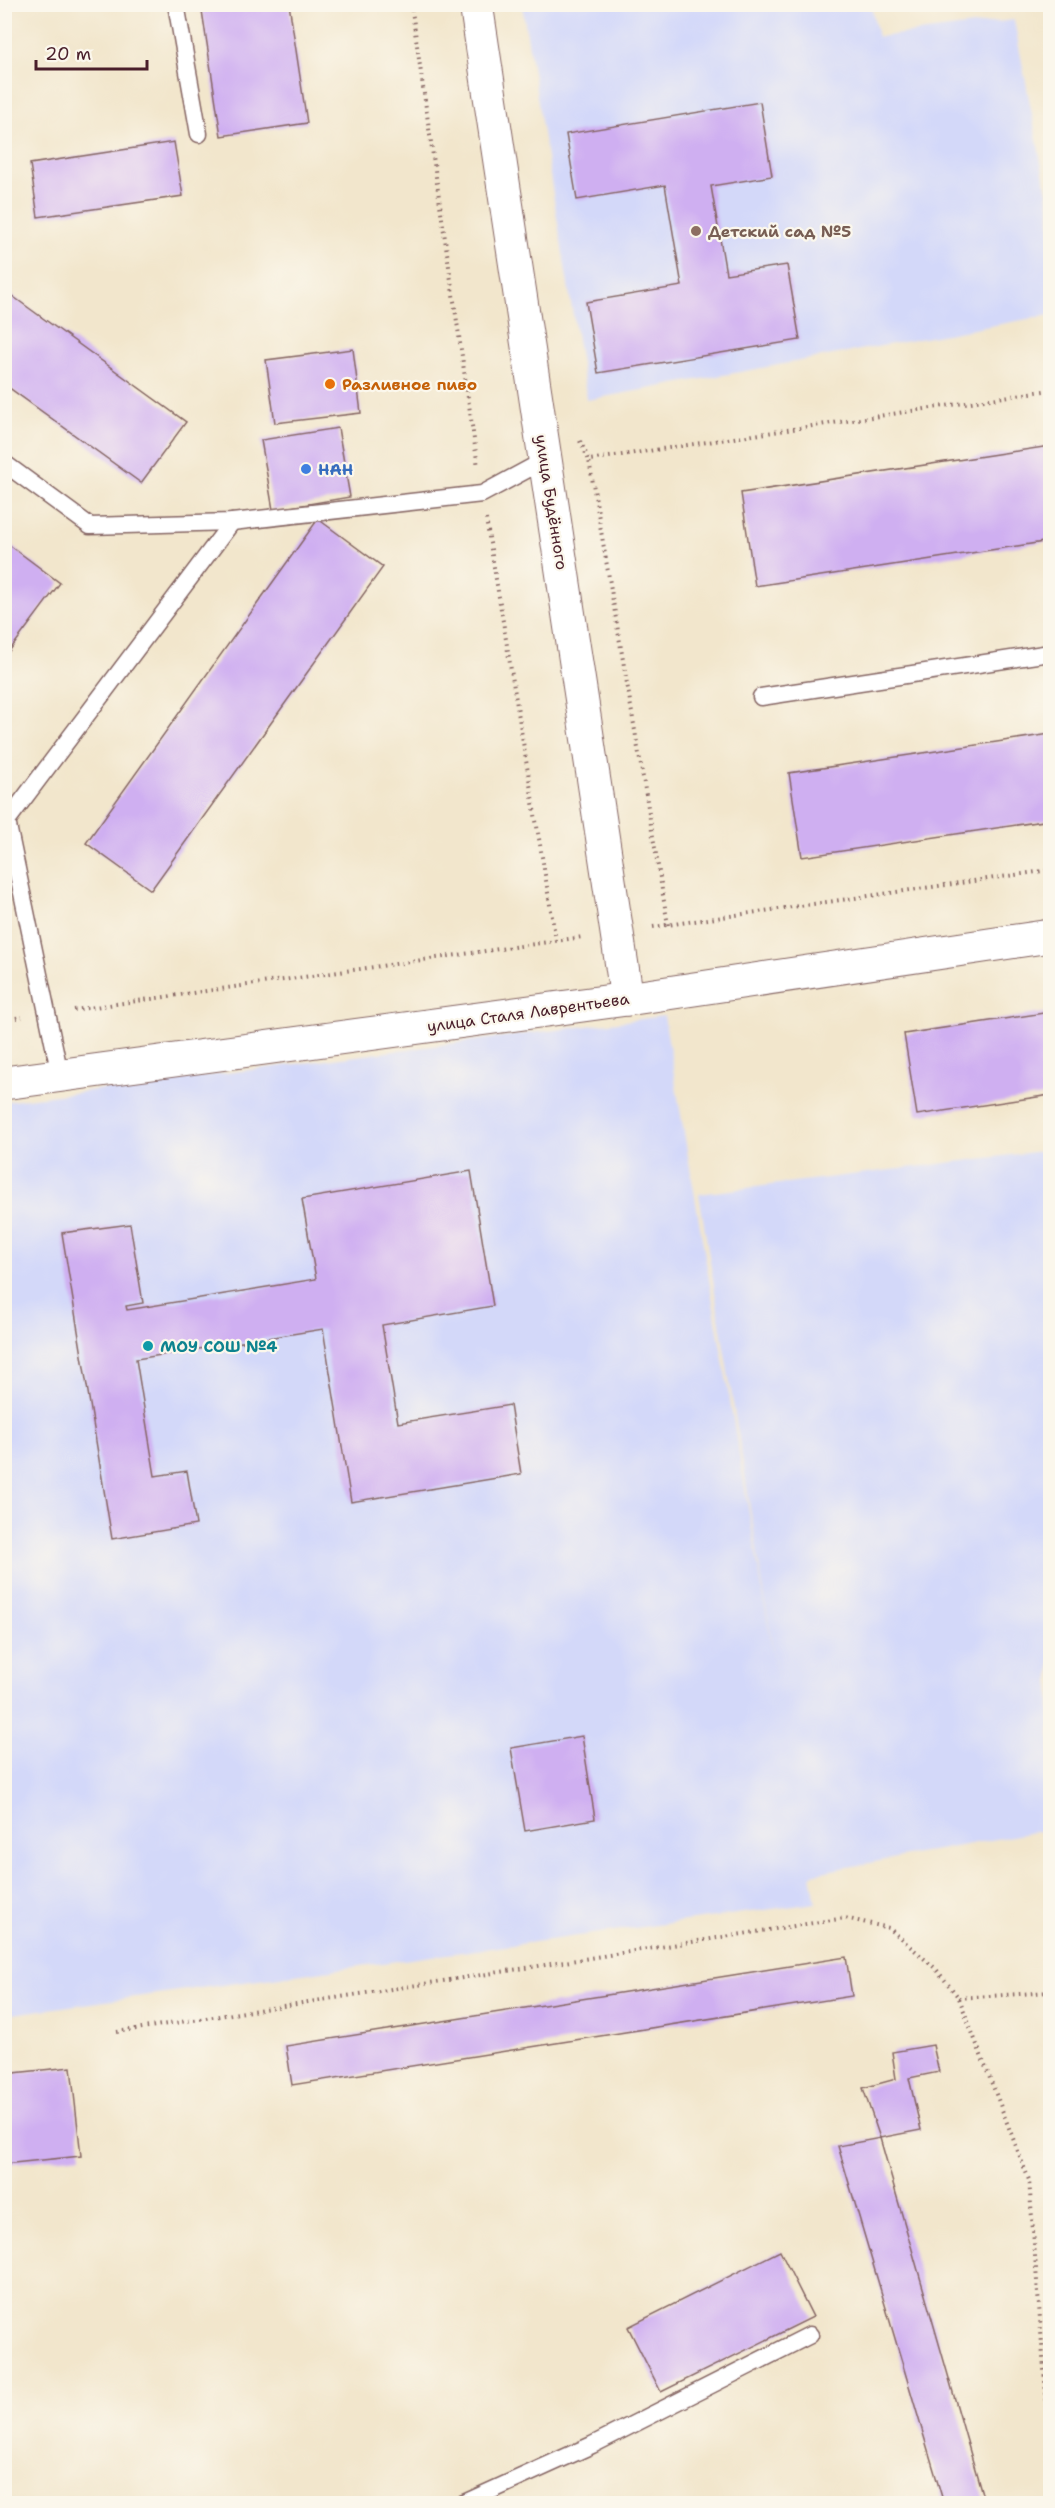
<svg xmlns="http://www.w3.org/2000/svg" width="1055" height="2508" font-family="'Shantell Sans',sans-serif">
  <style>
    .built { fill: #d3d8f9 }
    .building { fill: #cfaff1 }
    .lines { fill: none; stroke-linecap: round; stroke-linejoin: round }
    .lane-casing { stroke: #856563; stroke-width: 19 }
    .street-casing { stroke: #856563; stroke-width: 35 }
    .path { stroke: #856563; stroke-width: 4; stroke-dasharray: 1.5 4.5; stroke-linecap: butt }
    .lane { stroke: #fff; stroke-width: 16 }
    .street { stroke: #fff; stroke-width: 33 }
    .education-dot { fill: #8d6e63; stroke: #fbf7ec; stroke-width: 2 }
    .food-dot { fill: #e8710a; stroke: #fbf7ec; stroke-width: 2 }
    .shop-dot { fill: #3f7fe0; stroke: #fbf7ec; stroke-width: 2 }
    .culture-dot { fill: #0f9aa8; stroke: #fbf7ec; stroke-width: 2 }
    .labels { text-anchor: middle; stroke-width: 4.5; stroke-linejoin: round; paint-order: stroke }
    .education-label { font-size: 16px; font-weight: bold; fill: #785e54; stroke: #fbf7ec; text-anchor: start }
    .food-label { font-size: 16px; font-weight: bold; fill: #c56008; stroke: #fbf7ec; text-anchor: start }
    .shop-label { font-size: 16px; font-weight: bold; fill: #366cbe; stroke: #fbf7ec; text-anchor: start }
    .street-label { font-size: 16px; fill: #4a1f2b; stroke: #fbf7ec }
    .culture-label { font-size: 16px; font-weight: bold; fill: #0d838f; stroke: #fbf7ec; text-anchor: start }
  </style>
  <rect width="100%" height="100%" fill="#fbf7ec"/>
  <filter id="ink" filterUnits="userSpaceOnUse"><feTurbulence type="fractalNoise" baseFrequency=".0167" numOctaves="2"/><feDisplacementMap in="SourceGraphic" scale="12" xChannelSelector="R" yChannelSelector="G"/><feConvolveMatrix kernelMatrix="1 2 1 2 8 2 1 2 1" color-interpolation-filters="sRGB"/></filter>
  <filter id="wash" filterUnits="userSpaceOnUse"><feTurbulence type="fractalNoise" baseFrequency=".008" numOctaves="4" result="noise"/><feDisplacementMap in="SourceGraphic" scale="24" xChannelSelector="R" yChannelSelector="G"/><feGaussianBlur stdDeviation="1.35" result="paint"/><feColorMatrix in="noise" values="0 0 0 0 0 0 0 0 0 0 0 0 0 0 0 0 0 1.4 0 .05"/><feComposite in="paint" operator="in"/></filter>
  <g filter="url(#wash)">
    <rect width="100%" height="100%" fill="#f2e6cc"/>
    <g class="built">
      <path d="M522,5H871L878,37L1014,20L1050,209V315L587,400Z"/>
      <path d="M664,1016L778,1681L699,1194L1050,1150V1829L811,1874L816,1903L5,2015L4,1102Z"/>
    </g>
    <g id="blocks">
      <g class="building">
        <path d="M201,4H289L307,123L221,136Z"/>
        <path d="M760,102L772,176L711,186L726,274L787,265L800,340L598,373L586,302L682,286L665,185L577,200L566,134Z"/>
        <path d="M174,142L183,196L38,217L30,164Z"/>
        <path d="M4,290L186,422L141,483L4,384Z"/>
        <path d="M353,349L361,413L275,423L266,360Z"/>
        <path d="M338,428L350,497L273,510L261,440Z"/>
        <path d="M1050,446V541L755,586L741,493Z"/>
        <path d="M318,519L383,567L151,890L86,843Z"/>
        <path d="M4,541L60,583L4,658Z"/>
        <path d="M1050,734V820L802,857L789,773Z"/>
        <path d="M1050,1012V1095L917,1115L904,1034Z"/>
        <path d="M471,1171L493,1306L382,1325L398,1423L510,1405L521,1474L351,1502L323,1329L136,1359L155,1476L187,1471L196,1525L112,1539L62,1233L130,1224L143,1303L126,1306L127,1310L316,1279L302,1199Z"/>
        <path d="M582,1736L595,1819L525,1831L511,1748Z"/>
        <path d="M846,1957L852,1996L292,2085L286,2046Z"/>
        <path d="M933,2045L939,2072L909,2078L921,2130L880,2138L863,2088L896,2079L892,2052Z"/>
        <path d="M71,2067L81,2156L4,2164V2074Z"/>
        <path d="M880,2138L985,2504H944L838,2146Z"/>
        <path d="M780,2251L813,2317L661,2392L628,2327Z"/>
      </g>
    </g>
  </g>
  <g filter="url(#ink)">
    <use href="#blocks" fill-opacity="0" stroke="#856563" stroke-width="1.5"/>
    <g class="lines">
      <defs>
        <g id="lane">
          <path d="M176,4L199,134"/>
          <path d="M4,463L90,526L232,522L482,494L545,460"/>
          <path d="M761,697L1050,653"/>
          <path d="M60,1075L7,821L232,522"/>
          <path d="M462,2504L592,2445L810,2335"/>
        </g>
        <g id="street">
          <path d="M476,4L627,999"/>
          <path d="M4,1083L627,999L1050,936"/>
        </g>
      </defs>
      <use href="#lane" class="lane-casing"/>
      <use href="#street" class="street-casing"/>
      <g class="path">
        <path d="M411,4L478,467"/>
        <path d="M580,441L589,460"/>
        <path d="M486,519L556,941"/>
        <path d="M668,925L589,460L1050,390"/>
        <path d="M653,927L1050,870"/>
        <path d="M74,1010L583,937"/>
        <path d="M4,1020L22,1017"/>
        <path d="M959,1998L1050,1992"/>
        <path d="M117,2032L845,1918L889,1928L936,1969L959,1998L1029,2180L1050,2445"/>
      </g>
      <use href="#lane" class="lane"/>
      <use href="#street" class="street"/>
    </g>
  </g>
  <circle class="education-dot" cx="696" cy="231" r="6"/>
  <circle class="food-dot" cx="330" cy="384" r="6"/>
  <circle class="shop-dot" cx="306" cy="469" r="6"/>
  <circle class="culture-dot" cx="148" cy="1346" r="6"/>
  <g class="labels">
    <g class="education-label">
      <text x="708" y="237">Детский сад №5</text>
    </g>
    <g class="food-label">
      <text x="342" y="390">Разливное пиво</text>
    </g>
    <g class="shop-label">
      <text x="318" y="475">НАН</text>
    </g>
    <g class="street-label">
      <text transform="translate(552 502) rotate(81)" y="6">улица Будённого</text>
      <text transform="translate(528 1012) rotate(-8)" y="6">улица Сталя Лаврентьева</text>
    </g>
    <g class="culture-label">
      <text x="160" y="1352">МОУ СОШ №4</text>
    </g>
  </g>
  <rect width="1055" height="2508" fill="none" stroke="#fbf7ec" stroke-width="24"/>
  <path d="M36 60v9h111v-9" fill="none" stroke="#4a1f2b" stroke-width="3"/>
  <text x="45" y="60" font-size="18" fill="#4a1f2b" stroke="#fbf7ec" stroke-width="4.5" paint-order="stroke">20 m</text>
</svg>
